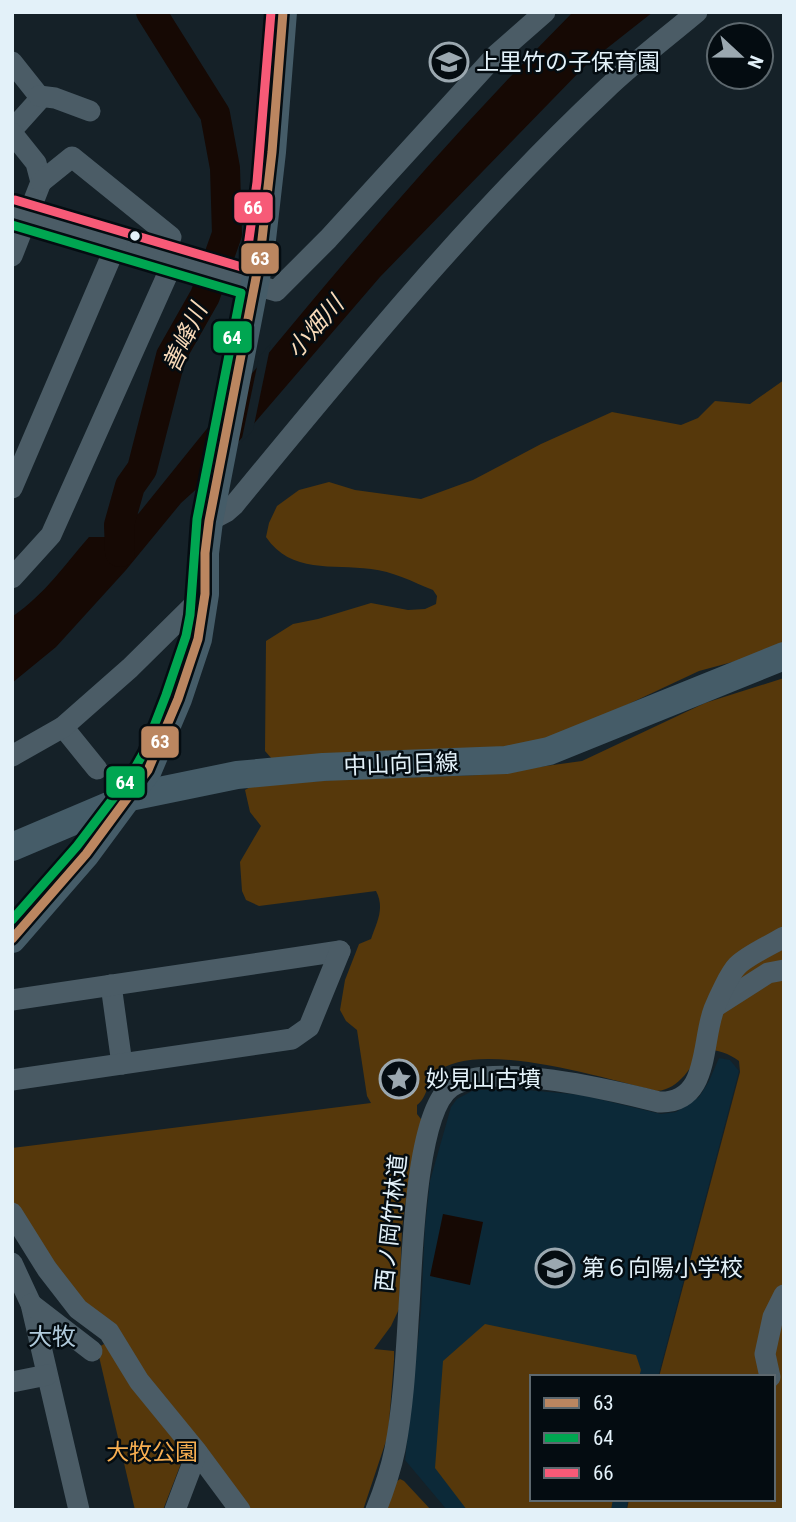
<svg xmlns="http://www.w3.org/2000/svg" width="796" height="1522" font-family="'Roboto Condensed','Noto Sans JP',sans-serif">
  <style>
    .built { fill: #0c2938 }
    .green { fill: #56380b }
    .water { fill: #160904 }
    .pier { fill: #152128 }
    .lines { fill: none; stroke-linecap: round; stroke-linejoin: round }
    .river { stroke: #160904; stroke-width: 30 }
    .minor { stroke: #4b5c66; stroke-width: 21 }
    .major { stroke: #455c68; stroke-width: 28 }
    .bus-1-casing { stroke: #040c11; stroke-width: 14 }
    .bus-2-casing { stroke: #040c11; stroke-width: 14 }
    .bus-3-casing { stroke: #040c11; stroke-width: 14 }
    .bus-1 { stroke: #bb8660; stroke-width: 9 }
    .bus-2 { stroke: #00a651; stroke-width: 9 }
    .bus-3 { stroke: #f75a77; stroke-width: 9 }
    .bus-dot { fill: #e3f1f9; stroke: #040c11; stroke-width: 2.5 }
    .labels { text-anchor: middle; stroke-width: 5; stroke-linejoin: round; paint-order: stroke }
    .poi-label { font-size: 23px; fill: #e3f1f9; stroke: #040c11; text-anchor: start }
    .street-label { font-size: 23px; fill: #e3f1f9; stroke: #040c11 }
    .park-label { font-size: 23px; fill: #f7ae51; stroke: #040c11 }
    .water-label { font-size: 24px; font-style: italic; fill: #f7d9b8; stroke: #040c11 }
    .neighbourhood-label { font-size: 24px; fill: #b0cadb; stroke: #040c11 }
    .line-badge { stroke: #040c11; stroke-width: 2.5 }
    .badge-label { font-size: 19px; text-anchor: middle; font-weight: bold; fill: #fff }
  </style>
  <rect width="100%" height="100%" fill="#152128"/>
  <path class="built" d="M719,1058L730,1060L739,1071L658,1377H532V1499H628L626,1510H447L405,1460L421,1311L425,1226L430,1181L451,1107L457,1099L474,1090H527L582,1095L661,1114L676,1112L699,1097L709,1081Z"/>
  <g class="green">
    <path d="M784,380V626L781,649L699,671L571,731L505,750L272,759L265,751L266,641L293,624L318,619L371,603L408,610L425,609L436,604L437,596L433,590C413,582 392,571 371,569C332,564 291,574 266,537L269,523L277,506L299,490L329,482L355,490L421,499L473,480L541,444L612,412L681,425L698,418L715,401L750,404Z"/>
    <path d="M784,678V1510H627L629,1499H773V1377H659L740,1072L739,1061C728,1053 719,1050 704,1049C690,1066 681,1089 657,1091C609,1080 475,1037 436,1073C426,1083 428,1097 417,1105V1114L424,1123L412,1160L407,1192L402,1228L399,1309L391,1326L374,1349L394,1351V1360L388,1435L363,1510H245L196,1439L197,1435L193,1434L80,1304L12,1206V1148L371,1103L367,1096L357,1030L346,1021L340,1010L345,980L359,944L371,939C377,922 385,908 376,891L259,906L246,900L242,891L240,862L261,826L250,812L245,790L252,786L334,780L480,775L582,761L705,703Z"/>
    <path d="M485,1324L636,1355L641,1370L639,1377H532V1499H613L611,1510H467L435,1468L443,1361Z"/>
    <path d="M104,1344L183,1442L185,1453L163,1510H135L97,1348Z"/>
    <path d="M400,1479L404,1481L431,1510H385L396,1482Z"/>
  </g>
  <g class="water">
    <path d="M573,12H653L587,64L380,277L202,484L181,503L126,570L56,647L12,683V617C47,592 62,568 89,537H111L139,513C278,340 416,170 573,12Z"/>
    <path d="M443,1214L483,1222L470,1285L430,1276Z"/>
  </g>
  <path class="pier" d="M271,343L253,430L241,443L259,357Z"/>
  <g class="lines">
    <path class="river" d="M120,552L119,525L130,486L142,469L171,356L205,296L227,234L225,168L215,114L151,12"/>
    <g class="minor">
      <path d="M12,62L39,96V100L12,130"/>
      <path d="M39,96L55,98L90,111"/>
      <path d="M12,133L36,163L41,182L12,256"/>
      <path d="M41,182L72,157L171,237L161,256"/>
      <path d="M12,212L276,291L328,239L495,56L545,12"/>
      <path d="M12,488L117,243"/>
      <path d="M209,521L226,512L234,505C351,363 469,218 604,91C633,63 666,38 697,12"/>
      <path d="M12,578L51,535L174,260"/>
      <path d="M63,727L97,769"/>
      <path d="M12,756L63,727L130,668L205,594"/>
      <path d="M111,985L122,1064"/>
      <path d="M12,1000L340,951"/>
      <path d="M718,1005L768,973L784,970"/>
      <path d="M12,1080L292,1039L309,1027L340,951"/>
      <path d="M12,1213L47,1269L78,1309L109,1332L139,1381L197,1452L240,1510"/>
      <path d="M12,1263L31,1304L79,1510"/>
      <path d="M31,1304L92,1351"/>
      <path d="M770,1377L765,1354L773,1317L784,1295"/>
      <path d="M12,1382L47,1375"/>
      <path d="M175,1510L197,1452"/>
      <path d="M376,1510C384,1490 391,1469 395,1449C404,1403 406,1354 409,1307C412,1263 415,1112 451,1087C489,1060 615,1091 659,1102C710,1104 701,1042 714,1009C718,999 730,973 737,966C748,955 771,945 784,937"/>
    </g>
    <g class="major">
      <path d="M12,847L130,797L237,775L323,767L506,760L549,751L784,656"/>
      <path d="M12,939L86,854L148,770L178,699L198,639L205,594V553L209,521L260,257L272,152L283,12"/>
    </g>
    <defs>
      <path id="bus-1" d="M12,939L86,854L148,770L178,699L198,639L205,594V553L209,521L260,257L272,152L283,12"/>
      <path id="bus-2" d="M12,225L241,293L197,519L190,615L186,636L166,695L144,752L131,775L77,846L12,920"/>
      <path id="bus-3" d="M15,200L245,268L257,182L271,12"/>
    </defs>
    <use href="#bus-1" class="bus-1-casing"/>
    <use href="#bus-2" class="bus-2-casing"/>
    <use href="#bus-3" class="bus-3-casing"/>
    <use href="#bus-1" class="bus-1"/>
    <use href="#bus-2" class="bus-2"/>
    <use href="#bus-3" class="bus-3"/>
  </g>
  <defs>
    <symbol id="school-ring" viewBox="-11 -11 22 22"><circle r="9.5" fill="#040c11" stroke="#9ba8b0" stroke-width="1.5"/><path d="M0-5L7-2L0 1L-7-2ZM-4 1L0 2.5L4 1V4Q0 6-4 4Z" fill="#9ba8b0"/></symbol>
    <symbol id="sight-ring" viewBox="-11 -11 22 22"><circle r="9.5" fill="#040c11" stroke="#9ba8b0" stroke-width="1.5"/><path d="M0-6L1.8-2.2L6-1.7L2.9 1.2L3.7 5.4L0 3.3L-3.7 5.4L-2.9 1.2L-6-1.7L-1.8-2.2Z" fill="#9ba8b0"/></symbol>
  </defs>
  <g fill-rule="evenodd">
    <use href="#school-ring" x="427" y="40" width="44" height="44"/>
    <use href="#sight-ring" x="377" y="1057" width="44" height="44"/>
    <use href="#school-ring" x="533" y="1246" width="44" height="44"/>
  </g>
  <circle class="bus-dot" cx="135" cy="236" r="6"/>
  <g class="labels">
    <g class="poi-label">
      <text x="476" y="70">上里竹の子保育園</text>
      <text x="426" y="1087">妙見山古墳</text>
      <text x="582" y="1276">第６向陽小学校</text>
    </g>
    <g class="street-label">
      <text transform="translate(401 764) rotate(-2)" y="8">中山向日線</text>
      <text transform="translate(391 1223) rotate(-84)" y="8">西ノ岡竹林道</text>
    </g>
    <g class="park-label">
      <text x="152" y="1460">大牧公園</text>
    </g>
    <g class="water-label">
      <text transform="translate(315 327) rotate(-49)" y="8">小畑川</text>
      <text transform="translate(185 338) rotate(-65)" y="8">善峰川</text>
    </g>
    <g class="neighbourhood-label">
      <text x="52" y="1345">大牧</text>
    </g>
  </g>
  <g class="line-badge">
    <rect x="233" y="191" width="41" height="33" rx="7" fill="#f75a77"/>
    <rect x="240" y="242" width="40" height="33" rx="7" fill="#bb8660"/>
    <rect x="212" y="320" width="41" height="34" rx="7" fill="#00a651"/>
    <rect x="140" y="725" width="40" height="34" rx="7" fill="#bb8660"/>
    <rect x="105" y="765" width="41" height="34" rx="7" fill="#00a651"/>
  </g>
  <g class="badge-label">
    <text x="253" y="214">66</text>
    <text x="260" y="265">63</text>
    <text x="232" y="344">64</text>
    <text x="160" y="748">63</text>
    <text x="125" y="789">64</text>
  </g>
  <rect width="796" height="1522" fill="none" stroke="#e3f1f9" stroke-width="28"/>
  <rect x="530" y="1375" width="245" height="126" fill="#040c11" stroke="#5d686e" stroke-width="2"/>
  <rect x="544" y="1398" width="35" height="10" fill="#bb8660" stroke="#5d686e" stroke-width="2"/>
  <text x="593" y="1410" font-size="21" fill="#e3f1f9">63</text>
  <rect x="544" y="1433" width="35" height="10" fill="#00a651" stroke="#5d686e" stroke-width="2"/>
  <text x="593" y="1445" font-size="21" fill="#e3f1f9">64</text>
  <rect x="544" y="1468" width="35" height="10" fill="#f75a77" stroke="#5d686e" stroke-width="2"/>
  <text x="593" y="1480" font-size="21" fill="#e3f1f9">66</text>
  <g transform="translate(740 56) rotate(112)"><circle r="33" fill="#040c11" stroke="#5d686e" stroke-width="2"/>
  <path d="M0-5L12 26L0 18L-12 26Z" fill="#9ba8b0"/>
  <text y="-10" font-size="19" font-weight="bold" text-anchor="middle" fill="#e3f1f9">N</text>
  </g>
</svg>
